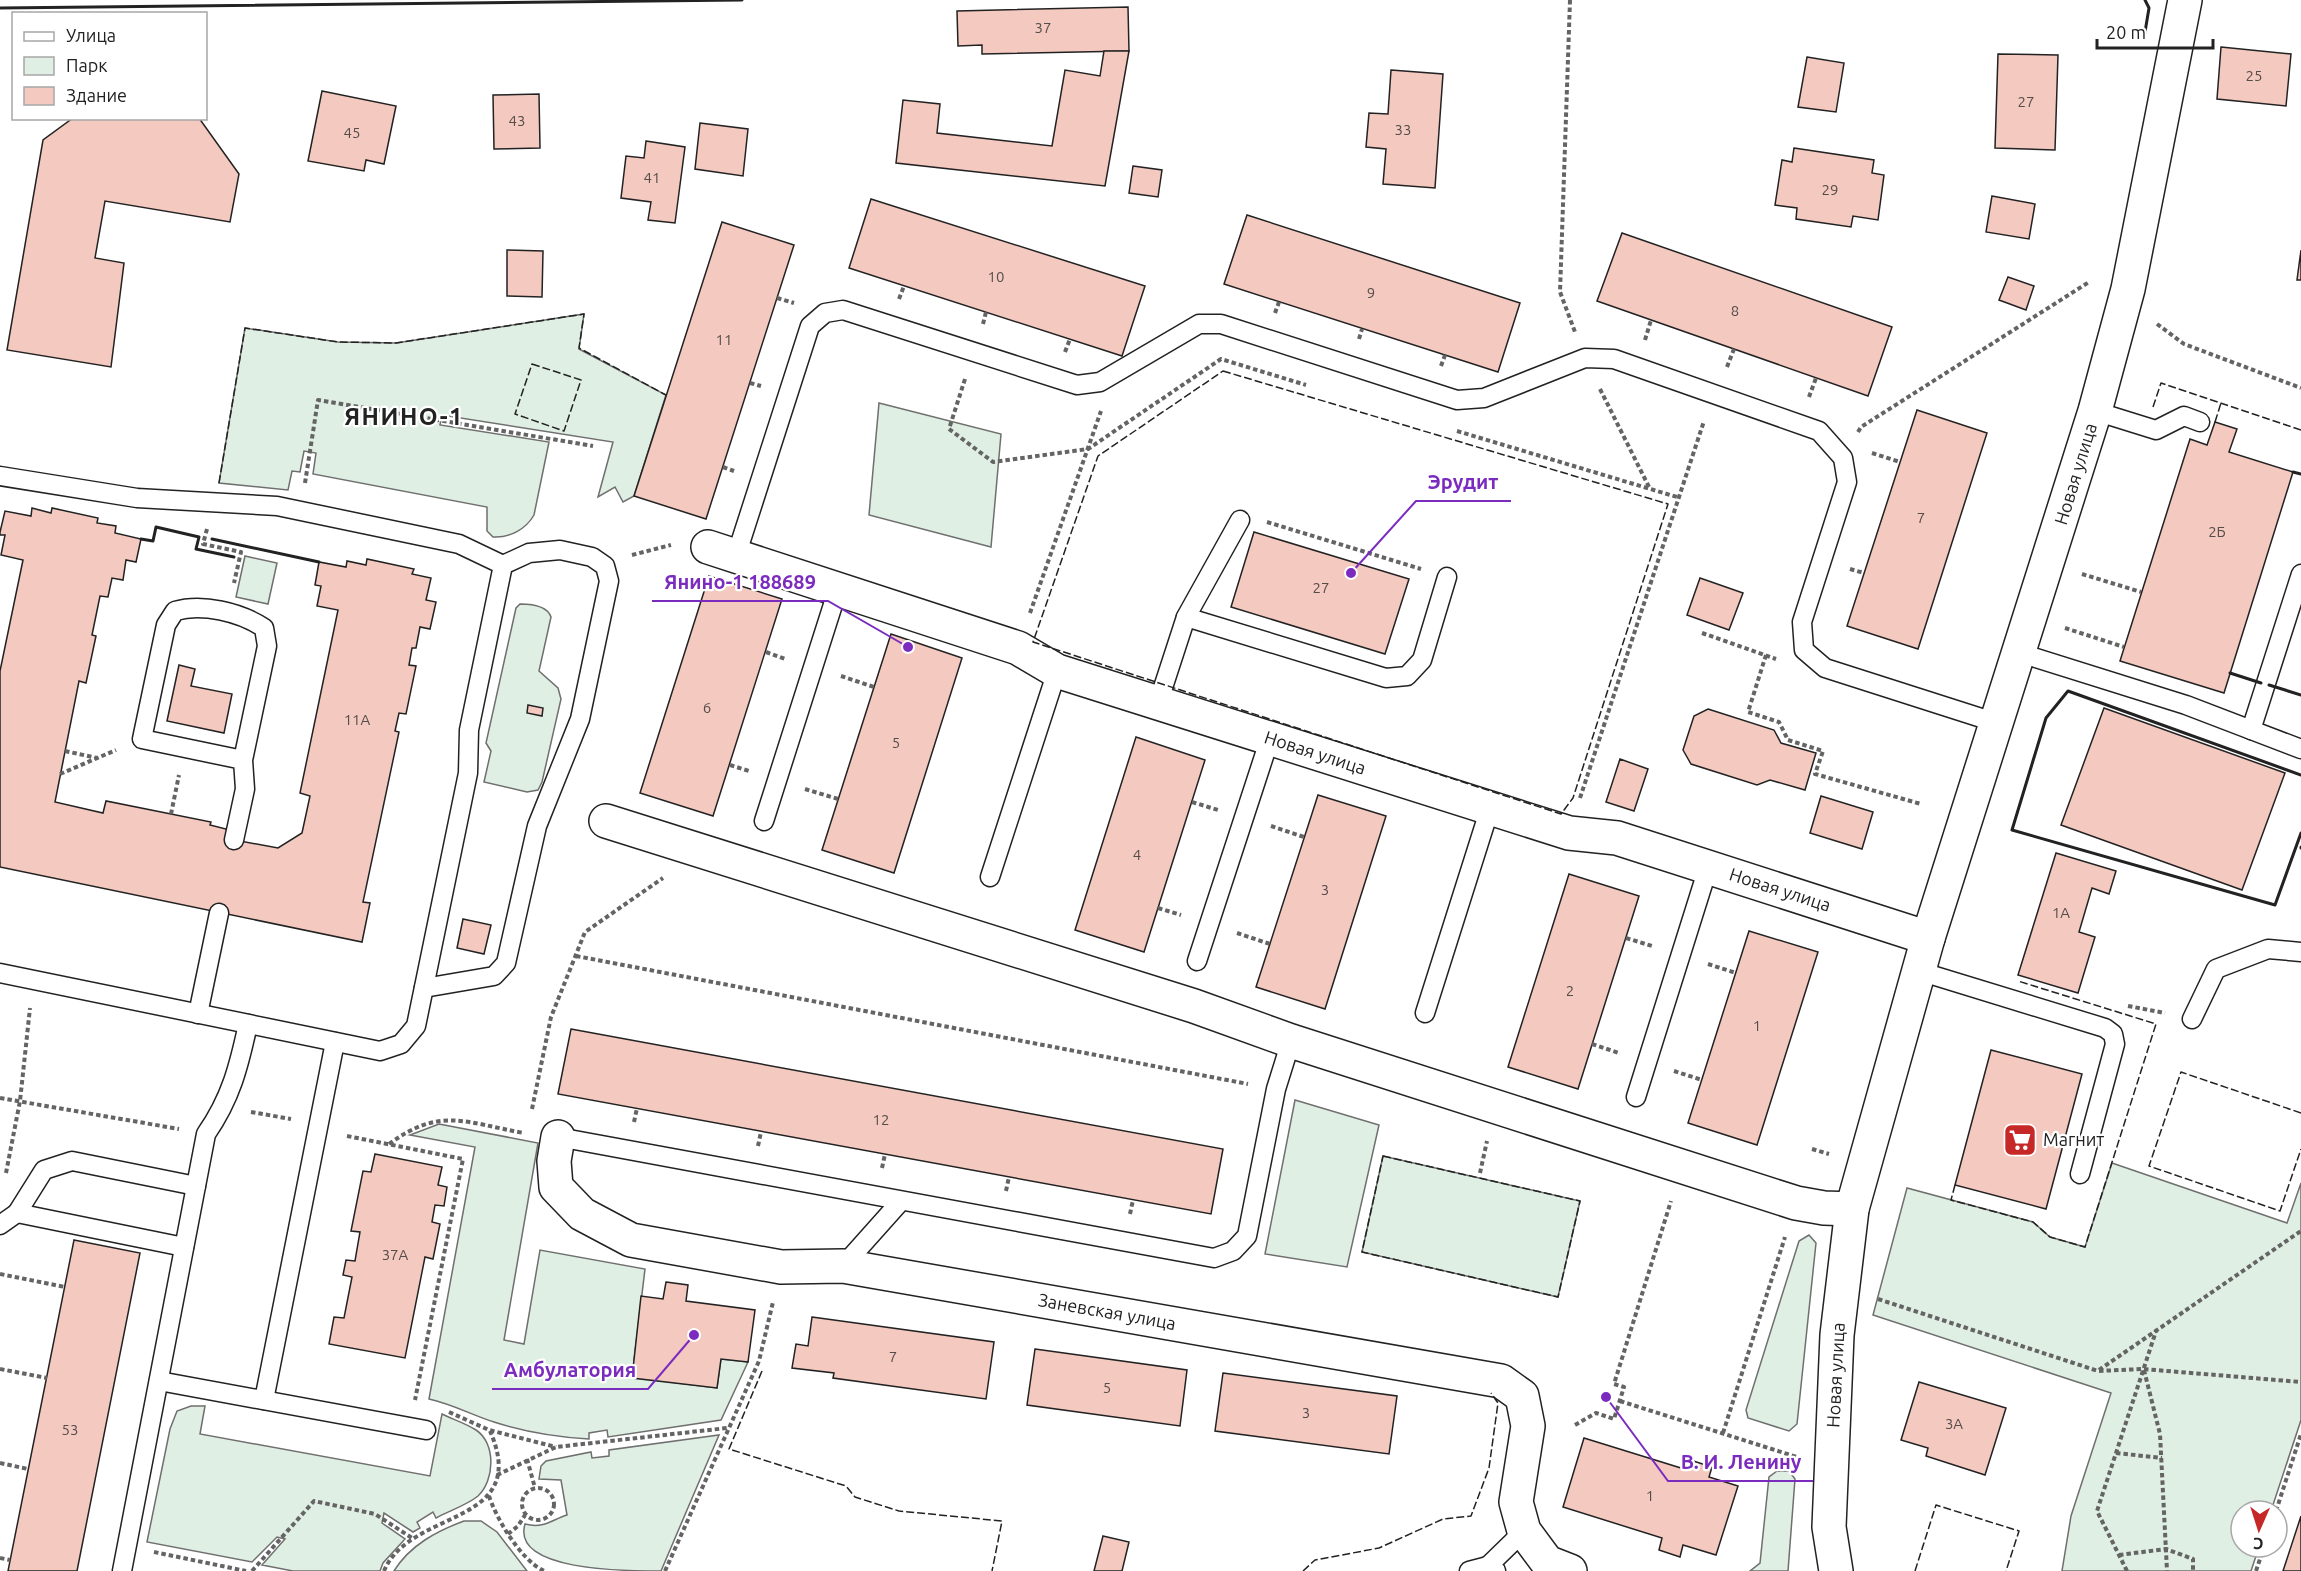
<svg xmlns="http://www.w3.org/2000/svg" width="2301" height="1571" font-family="Ubuntu,sans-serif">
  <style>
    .green { fill: #e0efe3; stroke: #6f6f6f; stroke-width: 1.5 }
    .building { fill: #f3c9c0; stroke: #222; stroke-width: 1.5 }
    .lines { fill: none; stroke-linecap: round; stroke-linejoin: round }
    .lane-casing { stroke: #222; stroke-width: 21 }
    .street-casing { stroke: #222; stroke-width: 36 }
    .path { stroke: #646464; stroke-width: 4; stroke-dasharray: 4.5 3; stroke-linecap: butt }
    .lane { stroke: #fff; stroke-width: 18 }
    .street { stroke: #fff; stroke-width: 33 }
    .fence { stroke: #222; stroke-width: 1.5; stroke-dasharray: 8 3; stroke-linecap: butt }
    .wall { stroke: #222; stroke-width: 3 }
    .labels { text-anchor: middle; stroke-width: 4.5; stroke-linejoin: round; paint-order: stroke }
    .number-label { font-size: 15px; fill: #564c4a }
    .street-label { font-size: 18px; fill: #222; stroke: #fff }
    .poi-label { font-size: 18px; fill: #222; stroke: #fff; text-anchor: start }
    .district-label { font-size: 24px; font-weight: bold; letter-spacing: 1.5px; fill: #222; stroke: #fff }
    .leader { fill: none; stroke: #7b2cbf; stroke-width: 2 }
    .callout-dot { fill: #7b2cbf; stroke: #fff; stroke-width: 2 }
    .callout-label { font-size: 20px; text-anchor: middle; font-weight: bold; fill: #7b2cbf; stroke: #fff; stroke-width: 4.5; stroke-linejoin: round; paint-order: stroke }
  </style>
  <rect width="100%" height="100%" fill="#fff"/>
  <g class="green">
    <path d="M584,314L579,349L666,395L634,496L623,502L615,487L598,497L613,442L442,415L440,425L549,442L534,515C526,529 510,538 493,537L487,531V507L313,474L316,453L304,451L300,472L292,471L288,490L219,483L245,328L338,342L396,343Z"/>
    <path d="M879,403L1001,434L991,547L869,515Z"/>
    <path d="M245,556L277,563L268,604L236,597Z"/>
    <path d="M520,604C531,604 547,605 551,617L539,671L558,688L561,699L542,782L538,790L527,792L484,782L491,751L486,743L516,608Z"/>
    <path d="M1295,1100L1379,1125L1347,1267L1265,1254Z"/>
    <path d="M439,1124L538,1143L504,1340L524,1344L540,1250L645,1269L632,1377L717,1388L721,1359L748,1362L721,1420L608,1437L607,1430L589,1433V1439C557,1437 525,1432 494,1422C472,1415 452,1404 429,1399L475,1147L410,1135Z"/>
    <path d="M1383,1156L1580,1201L1558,1297L1362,1252Z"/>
    <path d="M2112,1163L2287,1223L2301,1183V1420L2271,1511H2241V1547H2259L2251,1571H2062L2071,1516L2111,1393L1873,1315L1907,1188L2033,1222L2050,1237L2085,1247Z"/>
    <path d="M1809,1235L1816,1243L1797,1424L1789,1431L1748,1418L1746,1410L1799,1241Z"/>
    <path d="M191,1406H205L200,1434L430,1476L442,1414C452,1419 465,1423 476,1430C496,1443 495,1480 478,1496C467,1505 449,1511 436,1518L433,1512L417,1522L420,1528L413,1532L384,1513L382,1523L405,1539L383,1563L380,1571H293L262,1565L285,1539L277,1537L252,1562L147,1542L170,1429L177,1411Z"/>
    <path d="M719,1435L661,1571C624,1571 511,1571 525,1524C544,1529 551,1520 567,1515L561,1480L539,1479L541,1466L546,1461L591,1452L592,1458L609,1456V1450Z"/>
    <path d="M1777,1471H1789L1795,1479L1788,1571H1750L1760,1563L1769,1477Z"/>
    <path d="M464,1521H481L497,1532L527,1571H394C410,1545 437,1531 464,1521Z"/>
  </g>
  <g class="building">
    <path d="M1128,7L1129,51L982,54V45L958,46L957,11Z"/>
    <path d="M2221,47L2291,54L2286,106L2217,99Z"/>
    <path d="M1104,51H1129L1105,186L896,163L903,100L940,104L937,133L1052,146L1065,70L1100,76Z"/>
    <path d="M1998,54L2058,55L2055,150L1995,148Z"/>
    <path d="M1807,57L1844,63L1836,112L1798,107Z"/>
    <path d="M1391,70L1443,74L1435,188L1383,184L1386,149L1366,147L1369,113L1388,114Z"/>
    <path d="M322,91L396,106L384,164L366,160L364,171L308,161Z"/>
    <path d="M539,94L540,148L494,149L493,95Z"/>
    <path d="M73,118H199L239,174L230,222L105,201L95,258L124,263L111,367L7,350L43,140Z"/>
    <path d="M700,123L748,129L743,176L695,169Z"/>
    <path d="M646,141L685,147L675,223L648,220L651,202L621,198L626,156L644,158Z"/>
    <path d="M1794,148L1874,160L1872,173L1884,175L1878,220L1853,216L1851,227L1796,219L1797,208L1775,205L1782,160L1792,162Z"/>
    <path d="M1133,166L1162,170L1158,197L1129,193Z"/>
    <path d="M1992,196L2035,204L2029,239L1986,232Z"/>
    <path d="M871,199L1145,286L1122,356L849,268Z"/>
    <path d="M1247,215L1520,303L1498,372L1224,284Z"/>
    <path d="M722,222L794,245L706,519L634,496Z"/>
    <path d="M1622,233L1892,327L1868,396L1597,301Z"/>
    <path d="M507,250L543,251L542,297L507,296Z"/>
    <path d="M2301,250V280H2297Z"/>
    <path d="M2008,277L2034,286L2026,310L1999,300Z"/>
    <path d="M1917,410L1987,433L1918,649L1847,626Z"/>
    <path d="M2215,422L2237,429L2229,452L2293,472L2224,693L2120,661L2190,439L2207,445Z"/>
    <path d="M32,508L51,513L52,508L98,518L97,523L116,526L115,533L141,539L136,562L126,560L123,580L112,578L108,597L100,596L92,635L96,636L86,683L79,681L55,802L103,813L106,801L211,822L210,825L230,830L229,839L278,848L302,833L310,796L300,793L338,610L317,606L321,586L315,585L319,562L346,567L347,561L366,565L367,559L414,569L412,574L431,578L426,600L436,602L430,629L420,627L416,648H412L409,665L416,666L406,714L399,713L395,731L399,732L363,902L370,903L362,942L0,867V671L23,560L1,555L5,535H0V532L5,511L31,516Z"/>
    <path d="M1254,532L1409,579L1385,654L1231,607Z"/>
    <path d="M709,576L782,599L713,816L640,793Z"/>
    <path d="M1700,578L1743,593L1729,630L1687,615Z"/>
    <path d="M891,634L962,658L894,873L822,850Z"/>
    <path d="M179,665L195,669L191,686L232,694L224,733L167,721Z"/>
    <path d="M528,705L543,708L542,716L527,713Z"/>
    <path d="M2104,708L2285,773L2242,890L2061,825Z"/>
    <path d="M1708,709L1774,730L1781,743L1816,753L1805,790L1770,780L1757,785L1691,764L1683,750L1694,716Z"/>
    <path d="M1136,737L1205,760L1144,952L1075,930Z"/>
    <path d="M1620,759L1648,769L1634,811L1606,802Z"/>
    <path d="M1318,795L1386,816L1325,1009L1256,987Z"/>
    <path d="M1821,796L1873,812L1862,849L1810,833Z"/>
    <path d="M2056,853L2116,871L2109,894L2092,888L2079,932L2095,937L2078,993L2018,975Z"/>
    <path d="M1569,874L1639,896L1578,1089L1508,1067Z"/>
    <path d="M463,919L491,925L484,954L457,948Z"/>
    <path d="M1749,931L1818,952L1757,1145L1688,1123Z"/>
    <path d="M571,1029L1223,1149L1211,1214L558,1094Z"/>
    <path d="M1991,1050L2082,1074L2046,1209L1955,1185Z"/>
    <path d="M375,1154L442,1167L438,1185L447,1187L444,1206L435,1205L432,1222L440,1224L433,1259L425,1257L405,1358L329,1344L334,1317L344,1318L352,1277L343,1275L346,1260L355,1261L360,1232L351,1231L363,1171L371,1172Z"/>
    <path d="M74,1240L140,1253L77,1571H8Z"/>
    <path d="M666,1282L688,1285L686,1301L755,1310L748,1362L721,1359L717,1388L632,1378L641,1296L663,1299Z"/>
    <path d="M812,1317L994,1342L986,1399L833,1378L834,1373L792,1368L796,1344L808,1346Z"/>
    <path d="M1035,1349L1187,1370L1180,1426L1027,1405Z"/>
    <path d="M1223,1373L1397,1396L1389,1454L1215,1431Z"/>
    <path d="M1919,1382L2006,1408L1985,1475L1926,1456L1928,1448L1901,1440Z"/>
    <path d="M1584,1438L1681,1468L1684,1458L1712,1467L1709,1477L1738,1486L1716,1555L1683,1545L1680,1557L1659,1550L1662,1538L1563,1507Z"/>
    <path d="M2301,1516V1571H2283Z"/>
    <path d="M1103,1536L1129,1542L1122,1571H1094Z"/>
  </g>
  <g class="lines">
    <defs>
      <g id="lane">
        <path d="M2095,411L2156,430L2184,416L2200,422"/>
        <path d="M0,476L137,498L277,506L459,544L503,565L469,730L468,773L416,1026L401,1044L380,1051L0,973"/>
        <path d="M736,556L810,326L825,313L843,310L1077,385L1100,382L1199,324H1221L1457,400L1484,398L1585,358L1614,359L1819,431L1843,458L1847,482L1802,622L1804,650L1825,668L1997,723"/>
        <path d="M1186,617L1386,678L1407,676L1422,660L1447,577"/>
        <path d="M2020,653L2186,705L2301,749"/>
        <path d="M1158,703L1186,617L1240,520"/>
        <path d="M2251,730L2301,574"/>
        <path d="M764,821L838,589"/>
        <path d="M234,840L245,789L243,760L267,646L264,628C240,612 202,603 175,611L166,625L142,739L243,760"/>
        <path d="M990,877L1057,671"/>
        <path d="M1197,961L1270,738"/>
        <path d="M1919,971L2105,1028L2113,1034L2115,1044L2080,1174"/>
        <path d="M424,988L494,976L506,963L537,826L580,719L609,581L605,566L592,557L560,550L529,553L503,565"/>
        <path d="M1425,1013L1490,808"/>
        <path d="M198,1014L219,913"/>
        <path d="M2192,1019L2216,969L2268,949L2301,952"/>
        <path d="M1636,1097L1708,868"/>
        <path d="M558,1137L1214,1258L1233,1251L1247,1236L1276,1089L1291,1041"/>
        <path d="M17,1213L44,1170L72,1161L196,1186"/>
        <path d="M0,1225L17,1213L184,1247"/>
        <path d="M843,1266L901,1201"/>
        <path d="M159,1381L426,1430"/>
        <path d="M264,1400L335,1042"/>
        <path d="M122,1571L206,1134C231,1098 239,1066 248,1024"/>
        <path d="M1469,1571L1488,1566"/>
        <path d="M1496,1571L1488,1566L1524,1531"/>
      </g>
      <g id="street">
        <path d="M708,547L1018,648L1057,671L1569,833L1617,838L1928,938"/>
        <path d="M606,821L1194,1006L1291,1041L1796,1203L1824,1208L1852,1209"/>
        <path d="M558,1137L554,1161L556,1187L582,1214L631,1240L781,1267L843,1266L1501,1381L1522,1396L1528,1426L1516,1502L1524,1531L1547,1562L1570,1571"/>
        <path d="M1836,1571L1829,1527L1837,1335L1852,1209L1928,938L2095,411L2128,289L2185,0"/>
      </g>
    </defs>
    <use href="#lane" class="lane-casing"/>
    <use href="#street" class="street-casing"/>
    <g class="path">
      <path d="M1570,0L1560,292L1575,332"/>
      <path d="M777,298L794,303"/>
      <path d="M899,299L904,286"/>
      <path d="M1275,313L1279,302"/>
      <path d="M983,324L986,312"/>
      <path d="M2157,324L2184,344L2301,388"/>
      <path d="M1359,339L1362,329"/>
      <path d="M1645,340L1651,320"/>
      <path d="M1065,352L1070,339"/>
      <path d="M1441,366L1445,355"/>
      <path d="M1727,367L1734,349"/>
      <path d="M965,379L949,429L993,462L1088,449L1221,359L1306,385"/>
      <path d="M750,383L761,386"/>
      <path d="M1600,389L1650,489"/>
      <path d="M1809,397L1816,378"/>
      <path d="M1457,431L1677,497"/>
      <path d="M1858,432L1861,427L2089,282"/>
      <path d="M1872,453L1900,462"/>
      <path d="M723,467L734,471"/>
      <path d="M305,483L318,400L593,446"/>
      <path d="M1267,522L1421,569"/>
      <path d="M207,529L203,544L241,552L234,583"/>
      <path d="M632,555L671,545"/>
      <path d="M1850,569L1864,573"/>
      <path d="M2082,574L2141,592"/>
      <path d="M1030,613L1101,411"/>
      <path d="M2065,628L2124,647"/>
      <path d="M1702,633L1776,659"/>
      <path d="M766,652L785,659"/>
      <path d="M1766,655L1748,712L1779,722L1788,740L1823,751L1815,774L1921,804"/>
      <path d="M841,676L874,687"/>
      <path d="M65,751L97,758"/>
      <path d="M730,765L749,771"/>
      <path d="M60,774L116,750"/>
      <path d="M805,789L838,799"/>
      <path d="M1580,798L1704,421"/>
      <path d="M1192,802L1218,810"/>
      <path d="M171,814L179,775"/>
      <path d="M1271,826L1304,837"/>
      <path d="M1158,908L1181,915"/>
      <path d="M1237,933L1270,944"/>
      <path d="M1626,938L1652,946"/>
      <path d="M576,956L1248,1084"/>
      <path d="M1708,964L1736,973"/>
      <path d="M2128,1006L2165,1013"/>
      <path d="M1592,1044L1619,1053"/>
      <path d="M1674,1071L1702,1080"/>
      <path d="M0,1098L179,1129"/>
      <path d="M532,1109L551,1017L585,932L663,878"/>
      <path d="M251,1112L291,1119"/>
      <path d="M634,1122L637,1108"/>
      <path d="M347,1136L463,1159L415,1400"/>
      <path d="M389,1144C441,1106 466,1123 524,1133"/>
      <path d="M758,1146L761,1132"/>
      <path d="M1812,1149L1829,1154"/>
      <path d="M882,1168L885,1154"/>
      <path d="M6,1173L20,1101L30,1008"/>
      <path d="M1480,1173L1487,1141"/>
      <path d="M1006,1191L1009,1177"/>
      <path d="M1130,1214L1133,1200"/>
      <path d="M0,1274L65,1287"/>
      <path d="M1878,1299L2098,1371L2143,1369L2301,1382"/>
      <path d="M0,1369L47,1378"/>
      <path d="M2099,1370L2301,1231"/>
      <path d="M2144,1370L2160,1434L2167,1571"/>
      <path d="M1620,1401L1797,1457"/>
      <path d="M449,1412L489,1430L556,1447"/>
      <path d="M1575,1425L1596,1413L1614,1419L1624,1387L1614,1384L1671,1201"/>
      <path d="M1723,1433L1785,1237"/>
      <path d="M2116,1453L2162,1458"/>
      <path d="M527,1459L535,1488"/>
      <path d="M0,1463L28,1469"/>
      <path d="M497,1475L556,1447L727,1428"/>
      <circle cx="538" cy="1504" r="16"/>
      <path d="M489,1496C497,1520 521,1560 544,1571"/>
      <path d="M2276,1511L2301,1434"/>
      <path d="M508,1534L518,1526L525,1515"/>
      <path d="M154,1552L246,1571"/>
      <path d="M2119,1555L2166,1549L2193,1559V1571"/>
      <path d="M0,1558L10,1560"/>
      <path d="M252,1571L314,1501L375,1514L412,1538"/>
      <path d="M384,1571C410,1508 532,1527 490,1431"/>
      <path d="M665,1571L759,1361L773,1302"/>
      <path d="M2127,1571L2097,1511L2156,1331"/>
      <path d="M2256,1571L2264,1547"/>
    </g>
    <use href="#lane" class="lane"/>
    <use href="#street" class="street"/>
    <g class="fence">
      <path d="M532,364L581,380L564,431L515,414Z"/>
      <path d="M1223,371L1668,504L1573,798L1561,814L1033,642L1098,456Z"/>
      <path d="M2153,407L2161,383L2301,430"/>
      <path d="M2215,422L2221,403"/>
      <path d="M219,483L245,328L338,342L396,343L584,314L579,348L666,395"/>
      <path d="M2301,1113L2181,1072L2149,1166L2280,1211L2301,1149"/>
      <path d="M1383,1156L1580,1201L1558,1297L1362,1252Z"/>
      <path d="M1955,1185L1951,1200L2033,1222L2050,1237L2085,1247L2156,1024L2018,981"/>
      <path d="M762,1371L729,1449L846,1486L855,1497L899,1511L1002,1521L992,1571"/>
      <path d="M1303,1571L1315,1560L1379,1548L1443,1519L1471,1516L1489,1468L1498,1403L1491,1393"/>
      <path d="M1915,1571L1936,1505L2019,1531L2006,1571"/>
    </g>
    <g class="wall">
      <path d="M0,8L742,0"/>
      <path d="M2144,38L2149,8L2145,0"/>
      <path d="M2293,472L2301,474"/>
      <path d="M141,539L153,541L156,527L199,537L196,549L234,557"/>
      <path d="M212,539L319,562"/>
      <path d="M2230,673L2261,683"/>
      <path d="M2269,685L2301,695"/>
      <path d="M2301,775L2068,691L2046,718L2012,830L2275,905L2301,833"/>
      <path d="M2301,847V848"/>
    </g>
  </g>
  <defs>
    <symbol id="supermarket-square" viewBox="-11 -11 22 22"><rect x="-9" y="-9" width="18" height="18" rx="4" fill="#c62828" stroke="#fff"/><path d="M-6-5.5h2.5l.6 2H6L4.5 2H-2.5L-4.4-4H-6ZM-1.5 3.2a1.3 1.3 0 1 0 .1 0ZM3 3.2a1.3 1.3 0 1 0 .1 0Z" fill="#fff"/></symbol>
  </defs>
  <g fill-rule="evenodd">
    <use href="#supermarket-square" x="2001" y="1121" width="38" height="38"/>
  </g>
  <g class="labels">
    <g class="number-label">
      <text x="1043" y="33">37</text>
      <text x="2254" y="81">25</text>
      <text x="2026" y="107">27</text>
      <text x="517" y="126">43</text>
      <text x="1403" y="135">33</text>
      <text x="352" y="138">45</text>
      <text x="652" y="183">41</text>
      <text x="1830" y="195">29</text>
      <text x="996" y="282">10</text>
      <text x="1371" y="298">9</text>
      <text x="1735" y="316">8</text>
      <text x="724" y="345">11</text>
      <text x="1921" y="523">7</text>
      <text x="2217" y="537">2Б</text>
      <text x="1321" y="593">27</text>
      <text x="707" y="713">6</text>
      <text x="357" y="725">11А</text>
      <text x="896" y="748">5</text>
      <text x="1137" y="860">4</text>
      <text x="1325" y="895">3</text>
      <text x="2061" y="918">1А</text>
      <text x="1570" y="996">2</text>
      <text x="1757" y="1031">1</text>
      <text x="881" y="1125">12</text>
      <text x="395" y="1260">37А</text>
      <text x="893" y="1362">7</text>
      <text x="1107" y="1393">5</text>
      <text x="1306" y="1418">3</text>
      <text x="1954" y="1429">3А</text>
      <text x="70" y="1435">53</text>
      <text x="1650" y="1501">1</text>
    </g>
    <g class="street-label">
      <text transform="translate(2076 474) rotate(-73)" y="6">Новая улица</text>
      <text transform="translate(1315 753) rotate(18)" y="6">Новая улица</text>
      <text transform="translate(1780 890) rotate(18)" y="6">Новая улица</text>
      <text transform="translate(1107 1312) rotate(10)" y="6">Заневская улица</text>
      <text transform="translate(1836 1375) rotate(-87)" y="6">Новая улица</text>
    </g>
    <g class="poi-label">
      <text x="2043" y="1146">Магнит</text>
    </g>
    <g class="district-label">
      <text x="404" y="425">ЯНИНО-1</text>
    </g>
  </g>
  <path class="leader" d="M1351 573L1416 501H1511M908 647L828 601H652M694 1335L648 1389H492M1606 1397L1668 1481H1813"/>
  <g class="callout-dot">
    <circle cx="1351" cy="573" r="6"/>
    <circle cx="908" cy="647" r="6"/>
    <circle cx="694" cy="1335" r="6"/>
    <circle cx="1606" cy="1397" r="6"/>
  </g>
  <g class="callout-label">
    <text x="1463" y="489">Эрудит</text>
    <text x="740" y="589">Янино-1 188689</text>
    <text x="570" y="1377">Амбулатория</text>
    <text x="1741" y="1469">В. И. Ленину</text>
  </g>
  <rect x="12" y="12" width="195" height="108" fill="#ffffff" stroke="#a7a7a7" stroke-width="1.5"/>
  <rect x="24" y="32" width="30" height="9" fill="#ffffff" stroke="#a7a7a7" stroke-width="1.5"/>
  <text x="66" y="42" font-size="18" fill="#222222">Улица</text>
  <rect x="24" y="57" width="30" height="18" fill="#e0efe3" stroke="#a7a7a7" stroke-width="1.5"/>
  <text x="66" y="72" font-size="18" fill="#222222">Парк</text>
  <rect x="24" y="87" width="30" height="18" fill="#f3c9c0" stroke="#a7a7a7" stroke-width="1.5"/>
  <text x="66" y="102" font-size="18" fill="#222222">Здание</text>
  <g transform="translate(2259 1529) rotate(183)"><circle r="28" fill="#ffffff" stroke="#a7a7a7" stroke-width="1.5"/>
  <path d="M0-4.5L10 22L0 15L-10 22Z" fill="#c62828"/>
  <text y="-9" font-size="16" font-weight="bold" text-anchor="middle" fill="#222222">С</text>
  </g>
  <path d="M2097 39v9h116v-9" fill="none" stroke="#222222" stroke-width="3"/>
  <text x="2106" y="39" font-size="18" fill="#222222" stroke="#ffffff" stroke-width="4.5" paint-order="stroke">20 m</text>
</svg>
